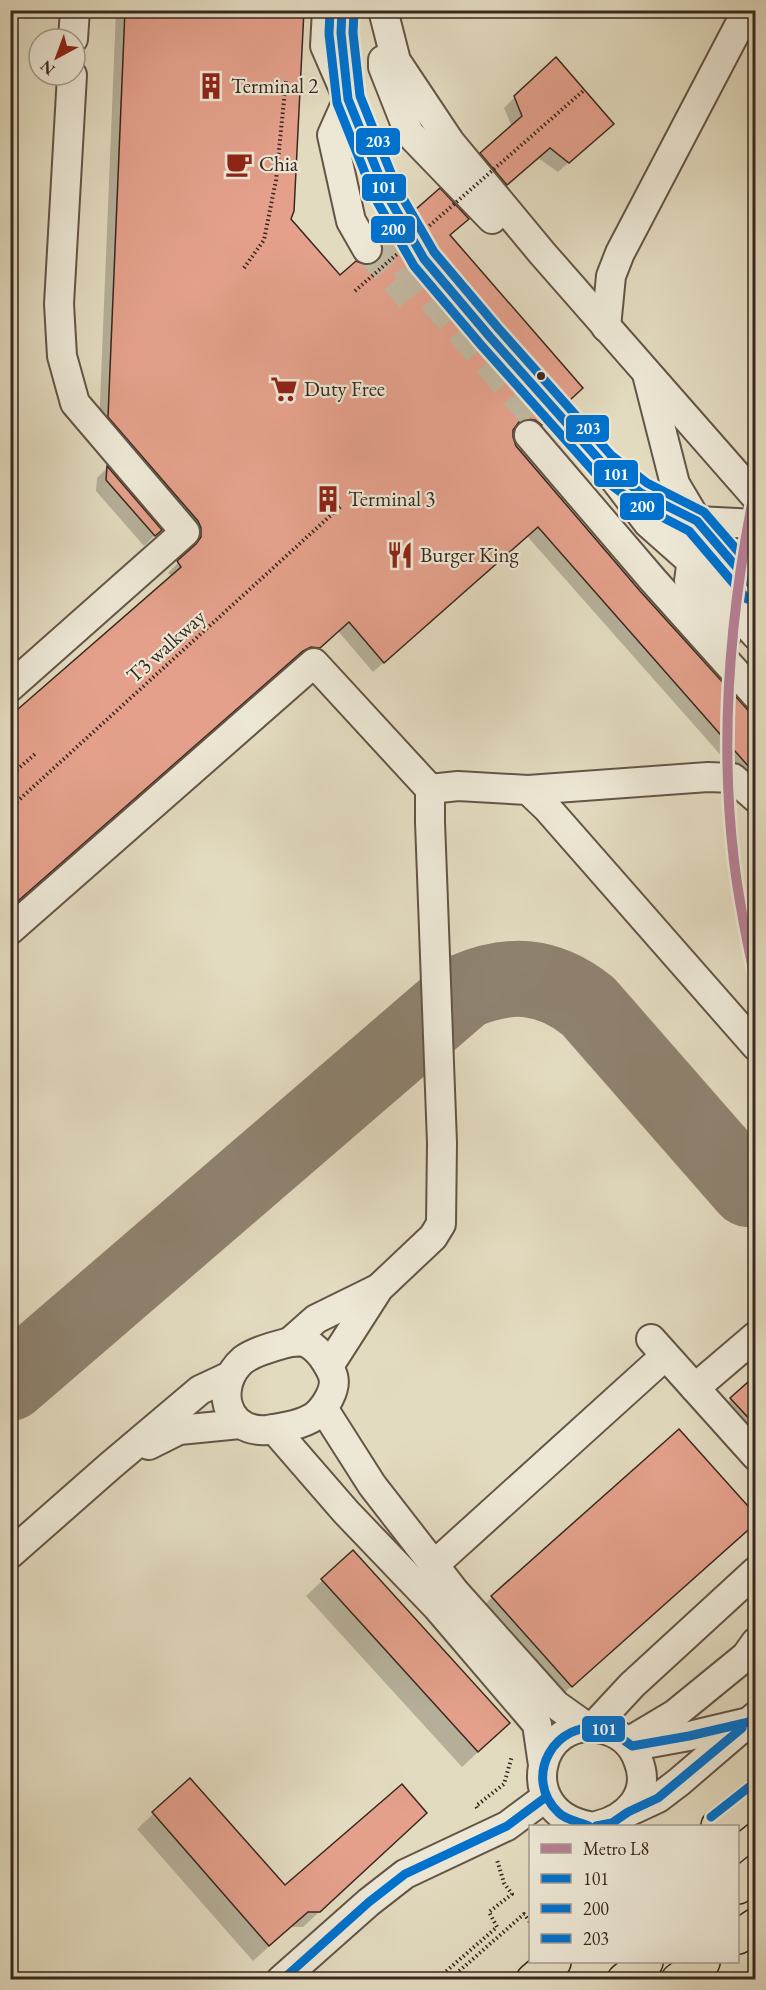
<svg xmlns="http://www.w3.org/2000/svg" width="766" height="1990" font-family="'EB Garamond',serif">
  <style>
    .shadow { fill: #0003 }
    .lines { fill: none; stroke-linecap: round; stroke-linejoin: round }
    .taxiway { stroke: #8e826f; stroke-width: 76 }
    .building { fill: #e4a08b; stroke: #3a281e; stroke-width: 1.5 }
    .minor-tunnel { stroke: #c1b7a0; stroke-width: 28; stroke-dasharray: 28 14; stroke-linecap: butt }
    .minor-casing { stroke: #645546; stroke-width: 32 }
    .highway-casing { stroke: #3a281e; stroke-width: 36 }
    .path { stroke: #3a281e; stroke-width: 4; stroke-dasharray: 1.5 3; stroke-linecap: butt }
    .minor { stroke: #ede8d6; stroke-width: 28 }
    .highway { stroke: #e3dbc0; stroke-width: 33 }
    .path-bridge { stroke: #3a281e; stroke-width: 4; stroke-dasharray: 1.5 3; stroke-linecap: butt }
    .bus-1-casing { stroke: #ede8d6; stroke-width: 14 }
    .bus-2-casing { stroke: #ede8d6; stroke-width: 14 }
    .bus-3-casing { stroke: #ede8d6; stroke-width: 14 }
    .bus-1 { stroke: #0072ce; stroke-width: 9 }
    .bus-2 { stroke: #0072ce; stroke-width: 9 }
    .bus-3 { stroke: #0072ce; stroke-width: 9 }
    .metro-1-casing { stroke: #ede8d6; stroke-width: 15 }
    .metro-1 { stroke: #b68096; stroke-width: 10 }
    .bus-dot { fill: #3a281e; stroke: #ede8d6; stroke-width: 2 }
    .labels { text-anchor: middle; stroke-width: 4.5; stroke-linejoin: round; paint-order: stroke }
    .poi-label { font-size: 21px; fill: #3a281e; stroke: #ede8d6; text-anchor: start }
    .street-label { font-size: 21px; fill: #3a281e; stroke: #ede8d6 }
    .line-badge { stroke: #ede8d6; stroke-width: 2 }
    .badge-label { font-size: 16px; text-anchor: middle; font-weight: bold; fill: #fff }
  </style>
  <rect width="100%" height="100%" fill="#e3dbc0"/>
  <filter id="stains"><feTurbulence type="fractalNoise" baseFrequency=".00333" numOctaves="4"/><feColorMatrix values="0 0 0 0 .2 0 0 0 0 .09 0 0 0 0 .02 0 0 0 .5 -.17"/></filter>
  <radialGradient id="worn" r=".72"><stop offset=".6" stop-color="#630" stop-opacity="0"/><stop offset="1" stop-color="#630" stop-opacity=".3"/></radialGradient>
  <g class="shadow">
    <path d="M116,10H303L290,219L340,277L372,265L374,261L371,251L382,241L410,271L542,423L531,434L524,429L512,430L511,438L515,447L756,723V795L527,536L373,672L338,631L308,657L300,656L291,661L168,573L188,553L191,548L192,540L99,427Z"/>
    <path d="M515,97L601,134L558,172L538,158L496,195L471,164L512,127L504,108Z"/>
    <path d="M416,211L449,236L571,398L557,410L405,222Z"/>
    <path d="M107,468L160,530L144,546L96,491L97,478Z"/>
    <path d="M756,1377V1459L715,1414Z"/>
    <path d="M742,1535L555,1701L477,1613L492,1597Z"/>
    <path d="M353,1552L493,1738L462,1767L306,1596Z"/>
    <path d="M190,1780L285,1888L410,1828L303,1927H291L253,1961L137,1829Z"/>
  </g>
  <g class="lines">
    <path class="taxiway" d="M10,1383L465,991C510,972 548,974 588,1006L748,1189"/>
  </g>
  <g class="building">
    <path d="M125,10H304L294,211L291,219L340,275L356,261L366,265L376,263L381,258L383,250L381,240L390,232L411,270L544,423L542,425L535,420L527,419L519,422L513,430V437L516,446L640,591L756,719V775L538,527L384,663L349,622L320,648L311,647L303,651L10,908V716L181,567L177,561L196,544L201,537V528L198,521L108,417Z"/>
    <path d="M556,57L614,124L569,163L550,148L507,185L480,153L522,116L514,96Z"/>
    <path d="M440,188L469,219L450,235L583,388L569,401L438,249L415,210Z"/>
    <path d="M107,466L162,530L155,536L106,480Z"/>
    <path d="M756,1375V1426L730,1398Z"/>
    <path d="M679,1429L756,1515V1523L572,1687L491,1596Z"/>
    <path d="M353,1550L510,1723L478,1752L321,1579Z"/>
    <path d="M190,1778L285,1885L402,1784L427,1813L320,1912H308L269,1946L152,1812Z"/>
  </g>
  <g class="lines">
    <g class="minor-tunnel">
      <path d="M385,230L410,274L541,425"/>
      <path d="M367,249L410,298"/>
    </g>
    <defs>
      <g id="minor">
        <path d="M327,10L325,46L364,136L386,193L424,259L490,337L603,464L648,523L692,562L756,635"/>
        <path d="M383,10L396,61L450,142L542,253L756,497"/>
        <path d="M73,39L75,10"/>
        <path d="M383,60V67L409,133L492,219"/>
        <path d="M346,87L348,99L332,135L351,221L367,249"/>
        <path d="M606,327L611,276L620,253L741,22L752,10"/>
        <path d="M648,378L675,484L697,521L756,591"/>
        <path d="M529,435L653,580L756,695"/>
        <path d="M624,480L641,493L697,521"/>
        <path d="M727,634L703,607L689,581L697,521L756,524"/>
        <path d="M10,687L185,532L75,403L62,356L59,304L72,75"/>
        <path d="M430,789L458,786L528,790L547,808L756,1046"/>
        <path d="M528,790L708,777L733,778L756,798"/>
        <path d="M10,930L314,663L430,789V822L442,1143L441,1224L433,1237L379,1288L329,1366"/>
        <path d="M651,1339L756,1456"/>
        <path d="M290,1342C294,1342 300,1341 304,1342C311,1344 318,1351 322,1356C326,1362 331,1369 333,1376C337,1389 325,1408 315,1416C302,1425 282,1428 267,1430C224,1433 214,1385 243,1360C255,1351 276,1346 290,1342Z"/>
        <path d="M290,1342L316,1319L377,1289"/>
        <path d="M695,1388L756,1336"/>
        <path d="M323,1408L372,1485L455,1592L556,1705L587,1727"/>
        <path d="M274,1429L346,1512L437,1607L537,1724L543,1765"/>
        <path d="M149,1445L179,1430L240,1424"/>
        <path d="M10,1554L110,1466L200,1390L230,1376"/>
        <path d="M434,1565L665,1356"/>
        <path d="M593,1727L632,1685L756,1571"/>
        <path d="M628,1742L675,1714L746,1656L756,1642"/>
        <path d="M634,1746L689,1736L744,1723"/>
        <path d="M628,1812L658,1798L679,1782L756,1716"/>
        <path d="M589,1826C513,1812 538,1713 602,1729C620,1733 632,1743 638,1760C652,1794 627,1819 596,1826"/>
        <path d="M281,1980L369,1902L405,1874L507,1826L546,1797"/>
      </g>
      <g id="highway">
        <path d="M718,1826L756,1796"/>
        <path d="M738,1887L756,1872"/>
        <path d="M738,1937L756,1925"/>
        <path d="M533,1980L554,1962"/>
        <path d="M624,1980L646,1962"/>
        <path d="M678,1980L703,1962"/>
      </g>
    </defs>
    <use href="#minor" class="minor-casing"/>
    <use href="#highway" class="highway-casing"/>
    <g class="path">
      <path d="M244,268L264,240L276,180L286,80"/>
      <path d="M10,776L35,754"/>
      <path d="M10,808L341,506"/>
      <path d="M477,1808L476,1806L504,1784L512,1756"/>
      <path d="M436,1980L497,1927L489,1912L512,1894L504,1883L497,1860"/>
      <path d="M449,1980L524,1914L530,1922"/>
    </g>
    <use href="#minor" class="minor"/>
    <use href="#highway" class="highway"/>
    <path class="path-bridge" d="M355,291L583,91"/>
    <defs>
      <g id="bus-1">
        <path d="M342,10L341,33L348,99L386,193L424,259L490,337L603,464L641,493L697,521L756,590"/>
        <path d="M589,1826C580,1822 566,1820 559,1813C521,1778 555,1718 604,1729C614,1731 624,1741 632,1746L689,1736L749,1722L756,1716"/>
        <path d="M596,1826L612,1823L628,1812L658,1798L742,1728"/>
        <path d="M282,1980L369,1902L405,1874L507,1826L546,1797"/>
      </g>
      <path id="bus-2" d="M330,10L329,34L337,103L375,198L414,266L481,345L595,473L635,503L689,531L747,599"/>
      <g id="bus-3">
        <path d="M354,11L353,33L360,96L397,188L434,252L499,329L611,455L647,483L704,512L756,572"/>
        <path d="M711,1817L749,1787"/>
      </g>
    </defs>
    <use href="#bus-1" class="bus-1-casing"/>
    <use href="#bus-2" class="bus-2-casing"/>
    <use href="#bus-3" class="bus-3-casing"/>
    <use href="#bus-1" class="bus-1"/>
    <use href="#bus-2" class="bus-2"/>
    <use href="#bus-3" class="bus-3"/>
    <defs>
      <path id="metro-1" d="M756,484C730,609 719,735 734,861C739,902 747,942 756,983"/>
    </defs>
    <use href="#metro-1" class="metro-1-casing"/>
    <use href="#metro-1" class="metro-1"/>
  </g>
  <defs>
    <symbol id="building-bare" viewBox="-9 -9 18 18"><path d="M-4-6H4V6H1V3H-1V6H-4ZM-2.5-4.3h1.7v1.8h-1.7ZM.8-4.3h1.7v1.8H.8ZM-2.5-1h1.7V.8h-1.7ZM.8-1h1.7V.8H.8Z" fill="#8f2418" stroke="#ede8d6" stroke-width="2.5" paint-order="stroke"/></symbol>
    <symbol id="cafe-bare" viewBox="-9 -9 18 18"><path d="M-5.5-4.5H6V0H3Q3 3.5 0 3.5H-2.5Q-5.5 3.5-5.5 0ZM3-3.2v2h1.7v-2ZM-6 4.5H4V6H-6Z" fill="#8f2418" stroke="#ede8d6" stroke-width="2.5" paint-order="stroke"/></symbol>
    <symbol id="supermarket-bare" viewBox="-9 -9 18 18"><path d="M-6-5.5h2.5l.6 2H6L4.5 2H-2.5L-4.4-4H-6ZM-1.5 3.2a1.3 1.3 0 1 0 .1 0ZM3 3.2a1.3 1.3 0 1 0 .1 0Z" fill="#8f2418" stroke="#ede8d6" stroke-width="2.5" paint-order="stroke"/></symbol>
    <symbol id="restaurant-bare" viewBox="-9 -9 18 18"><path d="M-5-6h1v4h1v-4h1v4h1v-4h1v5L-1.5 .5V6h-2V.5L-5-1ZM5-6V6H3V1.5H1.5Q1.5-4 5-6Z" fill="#8f2418" stroke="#ede8d6" stroke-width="2.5" paint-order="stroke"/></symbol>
  </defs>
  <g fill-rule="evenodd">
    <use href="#building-bare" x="192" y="67" width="38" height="38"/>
    <use href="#cafe-bare" x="220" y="145" width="38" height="38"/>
    <use href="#supermarket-bare" x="265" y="370" width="38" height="38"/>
    <use href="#building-bare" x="309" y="480" width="38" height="38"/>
    <use href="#restaurant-bare" x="381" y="536" width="38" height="38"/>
  </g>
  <circle class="bus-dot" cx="541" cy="376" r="5"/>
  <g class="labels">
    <g class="poi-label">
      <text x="231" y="93">Terminal 2</text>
      <text x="259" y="171">Chia</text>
      <text x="304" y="396">Duty Free</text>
      <text x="348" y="506">Terminal 3</text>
      <text x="420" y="562">Burger King</text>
    </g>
    <g class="street-label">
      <text transform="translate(166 646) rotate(-42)" y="7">T3 walkway</text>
    </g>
  </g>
  <g class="line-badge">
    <rect x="355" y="127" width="46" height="29" rx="6" fill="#0072ce"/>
    <rect x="361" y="173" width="46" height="29" rx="6" fill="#0072ce"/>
    <rect x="370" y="215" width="46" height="29" rx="6" fill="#0072ce"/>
    <rect x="565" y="414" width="45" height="29" rx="6" fill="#0072ce"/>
    <rect x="593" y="459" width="46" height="29" rx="6" fill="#0072ce"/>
    <rect x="619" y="492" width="46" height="29" rx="6" fill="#0072ce"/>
    <rect x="581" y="1715" width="45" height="28" rx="6" fill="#0072ce"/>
  </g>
  <g class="badge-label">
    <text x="378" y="147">203</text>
    <text x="384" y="193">101</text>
    <text x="393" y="235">200</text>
    <text x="588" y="434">203</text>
    <text x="616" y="480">101</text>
    <text x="642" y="512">200</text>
    <text x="604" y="1735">101</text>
  </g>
  <rect width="766" height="1990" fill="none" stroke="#e3dbc0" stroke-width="36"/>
  <rect x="12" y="12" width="742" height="1966" fill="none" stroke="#3a281e" stroke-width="3"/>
  <rect x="18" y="18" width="730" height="1954" fill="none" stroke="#3a281e" stroke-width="1.5"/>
  <rect x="529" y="1825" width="210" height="138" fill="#ede8d6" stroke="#a59b8c" stroke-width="1.5"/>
  <rect x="541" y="1844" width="30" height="9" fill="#b68096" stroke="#a59b8c" stroke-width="1.5"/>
  <text x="583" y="1855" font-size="18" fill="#3a281e">Metro L8</text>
  <rect x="541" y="1874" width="30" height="9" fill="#0072ce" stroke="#a59b8c" stroke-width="1.5"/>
  <text x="583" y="1885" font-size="18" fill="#3a281e">101</text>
  <rect x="541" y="1904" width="30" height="9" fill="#0072ce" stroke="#a59b8c" stroke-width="1.5"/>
  <text x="583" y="1915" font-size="18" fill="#3a281e">200</text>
  <rect x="541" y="1934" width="30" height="9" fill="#0072ce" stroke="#a59b8c" stroke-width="1.5"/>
  <text x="583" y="1945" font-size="18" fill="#3a281e">203</text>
  <g transform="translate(57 57) rotate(221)"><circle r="28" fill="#ede8d6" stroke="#a59b8c" stroke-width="1.5"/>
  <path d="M0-4.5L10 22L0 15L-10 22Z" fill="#8f2418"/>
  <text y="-9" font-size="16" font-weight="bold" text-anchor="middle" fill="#3a281e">N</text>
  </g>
  <rect width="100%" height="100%" filter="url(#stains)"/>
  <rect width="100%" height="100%" fill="url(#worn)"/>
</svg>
